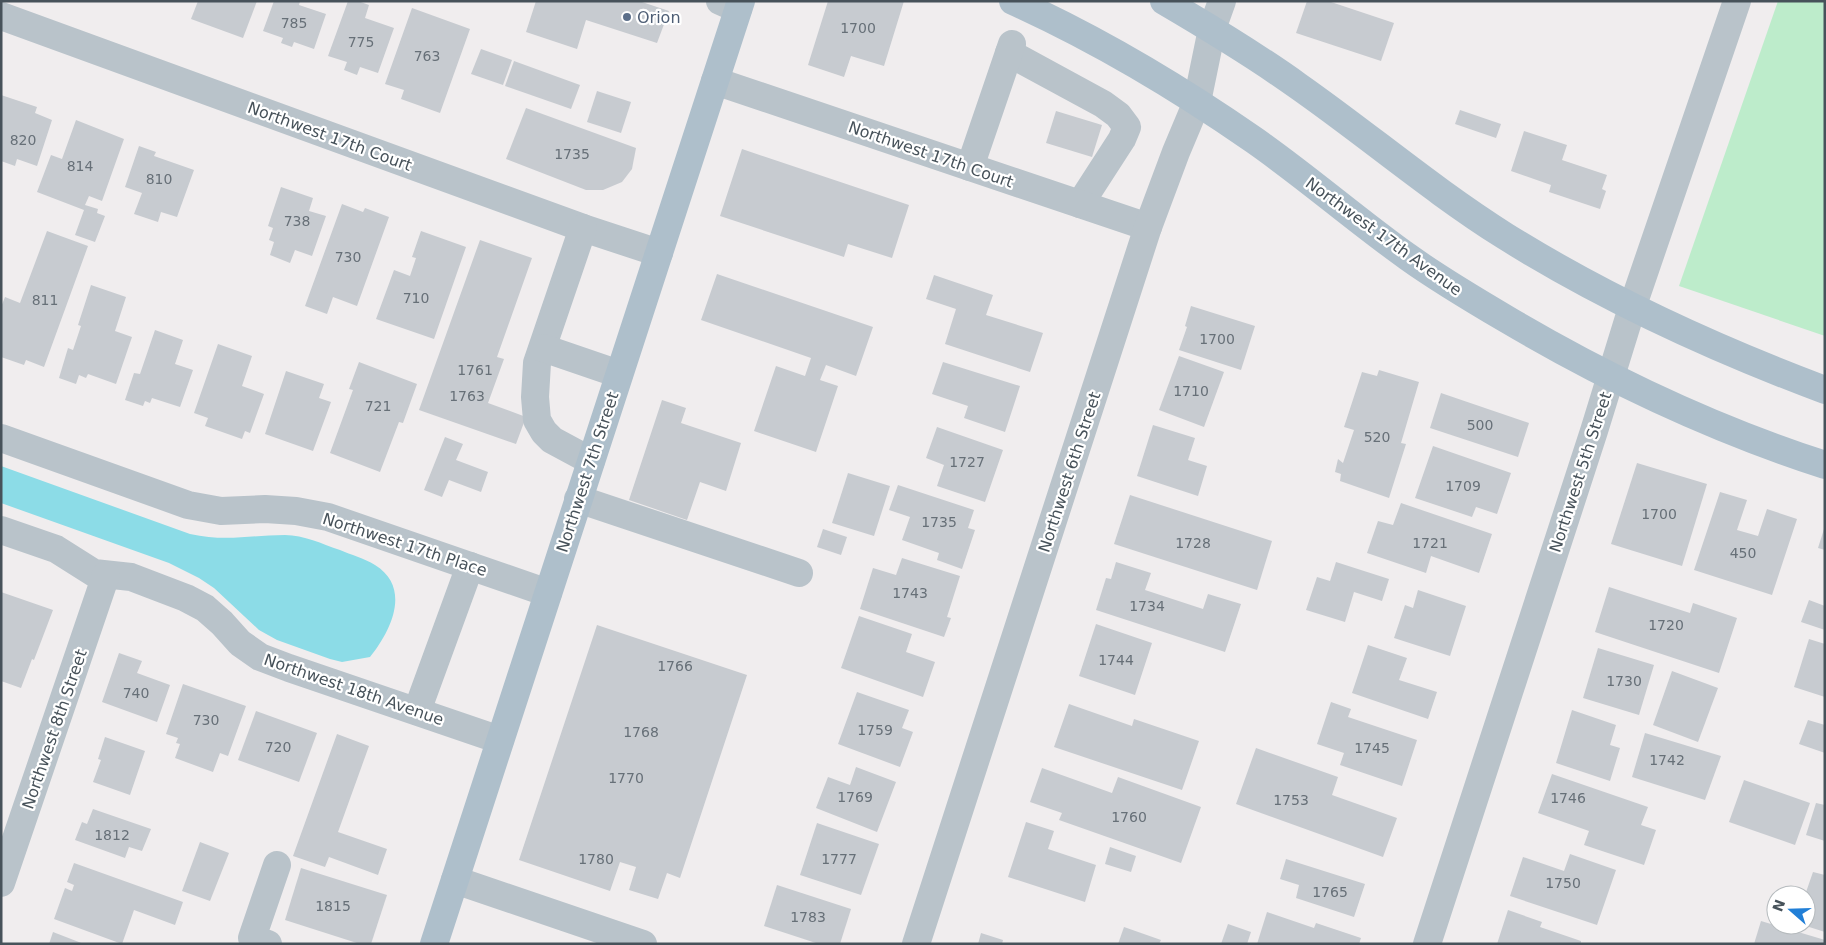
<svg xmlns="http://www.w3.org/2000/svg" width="1826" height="945" font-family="'DejaVu Sans',sans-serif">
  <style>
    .green { fill: #bdeccb }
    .water { fill: #8cdce7 }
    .building { fill: #c7cbd0 }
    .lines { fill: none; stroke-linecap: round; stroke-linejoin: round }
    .minor { stroke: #b9c3ca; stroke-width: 28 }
    .major { stroke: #aebfcb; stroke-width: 28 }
    .service-dot { fill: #5c6f8a; stroke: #fff; stroke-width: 2 }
    .labels { text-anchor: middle; stroke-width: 4.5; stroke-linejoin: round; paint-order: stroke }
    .number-label { font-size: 14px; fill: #677078 }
    .service-label { font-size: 16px; fill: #4e5e75; stroke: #fff; text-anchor: start }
    .street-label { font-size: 16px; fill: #47525a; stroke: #fff }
  </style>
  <rect width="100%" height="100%" fill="#f0edee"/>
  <path class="green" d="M1778,1H1825V336L1679,286Z"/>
  <path class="water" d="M1,466L190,534C226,542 251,535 285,535C304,535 322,544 340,550C351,555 364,558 375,565C412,588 391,631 370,657L342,662L330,659L277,640L259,630L214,588L199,578L169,563L1,503Z"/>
  <g class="building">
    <path d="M198,1H257L243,38L191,19Z"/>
    <path d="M274,1H300L299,5L326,14L314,49L294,42L292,47L281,43L283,38L263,31Z"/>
    <path d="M348,1H358L369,5L365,18L394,28L378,73L360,67L357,75L344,70L347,62L328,56Z"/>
    <path d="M536,1H639L669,11L657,43L586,20L577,49L526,32Z"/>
    <path d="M828,1H904L884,66L851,56L844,77L808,65Z"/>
    <path d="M1307,1H1328L1394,23L1381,61L1296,33Z"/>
    <path d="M412,8L470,29L440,113L401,99L404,90L385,84Z"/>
    <path d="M481,49L512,60L503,85L471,74Z"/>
    <path d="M514,61L580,85L571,109L505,86Z"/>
    <path d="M597,91L631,102L621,133L587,122Z"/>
    <path d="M1,95L37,107L35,113L52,120L37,166L17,159L15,166L1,161Z"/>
    <path d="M526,108L636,148L632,169L622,182L603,190H586L506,159Z"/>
    <path d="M1460,110L1501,124L1496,138L1455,124Z"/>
    <path d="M1056,111L1102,125L1092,157L1046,143Z"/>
    <path d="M76,120L124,139L102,201L89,196L85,205L98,209L97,213L105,216L95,242L75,235L84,210L37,192L51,155L62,159Z"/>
    <path d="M1524,131L1567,145L1562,160L1607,175L1602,189L1606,191L1600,209L1549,192L1551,185L1511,171Z"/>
    <path d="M139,146L156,152L154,156L194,170L177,217L161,212L158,222L134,214L142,193L125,187Z"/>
    <path d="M742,149L909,205L892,258L848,244L844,257L720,216Z"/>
    <path d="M281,187L313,198L309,211L326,216L312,256L295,250L290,263L270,255L274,242L269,240L273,228L268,226Z"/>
    <path d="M342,204L363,212L365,208L389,217L357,306L333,297L327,314L305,306Z"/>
    <path d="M47,231L88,246L44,367L26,360L24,365L1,357V307L5,297L20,303Z"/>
    <path d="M421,231L466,247L434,339L376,319L394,270L410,276L416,258L412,257Z"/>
    <path d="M480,240L532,258L497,357L504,359L488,403L526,417L516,444L419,410Z"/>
    <path d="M717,274L873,327L856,376L826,365L820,380L838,386L816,452L754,431L776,366L805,376L811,358L701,320Z"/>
    <path d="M934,275L993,295L986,315L1043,333L1030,372L945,344L956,309L926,299Z"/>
    <path d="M91,285L126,297L115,331L132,337L116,384L88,374L86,378L79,375L76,384L59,378L68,348L73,350L81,326L78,325Z"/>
    <path d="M1191,306L1255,326L1241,370L1179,350L1187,327L1185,326Z"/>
    <path d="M155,330L183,340L175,364L193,370L180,407L152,398L150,403L145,401L143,406L125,400L134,373L140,374Z"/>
    <path d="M218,344L252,356L242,386L264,394L250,433L245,431L242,439L205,426L208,418L194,413Z"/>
    <path d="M1179,356L1224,372L1204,427L1159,410Z"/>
    <path d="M359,362L417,384L403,423L399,422L380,472L330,453L353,390L349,389Z"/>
    <path d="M943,362L1020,386L1005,432L964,418L968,406L932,394Z"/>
    <path d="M1379,370L1419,382L1401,443L1406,444L1389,498L1340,481L1341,474L1335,472L1338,459L1343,463L1354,430L1344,427L1362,372L1377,376Z"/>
    <path d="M286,371L324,384L319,398L331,402L313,451L265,434Z"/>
    <path d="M1441,393L1529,423L1518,457L1430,428Z"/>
    <path d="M662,400L686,408L681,423L741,443L726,491L700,482L687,520L629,500Z"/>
    <path d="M1153,425L1195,438L1188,460L1207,466L1198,496L1137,476Z"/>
    <path d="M937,427L1003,450L985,502L937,486L944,465L926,458Z"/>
    <path d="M445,437L463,444L456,460L488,472L481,492L449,480L442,497L424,490Z"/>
    <path d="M1433,446L1511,473L1497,514L1476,507L1472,517L1415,498Z"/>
    <path d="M1637,463L1707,484L1682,566L1611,544Z"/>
    <path d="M848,473L890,486L874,536L832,523Z"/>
    <path d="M898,485L974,510L968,528L975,530L962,569L937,560L939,553L902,540L910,517L889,510Z"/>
    <path d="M1720,492L1747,500L1737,530L1758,536L1767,509L1797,519L1772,595L1694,570Z"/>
    <path d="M1130,495L1272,541L1257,590L1114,544Z"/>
    <path d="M1401,503L1492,534L1479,573L1431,556L1426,573L1367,553L1378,521L1393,525Z"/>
    <path d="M823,529L847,537L841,555L817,547Z"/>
    <path d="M1824,529H1825V550L1818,548Z"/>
    <path d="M902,558L960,576L947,617L951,618L944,637L860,609L873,568L896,575Z"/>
    <path d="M1116,562L1151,573L1145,590L1203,609L1208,594L1241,604L1225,652L1096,610L1106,578L1111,579Z"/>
    <path d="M1336,562L1389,579L1382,601L1354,592L1345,622L1306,610L1317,577L1330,581Z"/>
    <path d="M1609,587L1690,613L1693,603L1737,618L1719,673L1595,632Z"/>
    <path d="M1418,590L1466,606L1450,656L1394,638L1405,605L1413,608Z"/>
    <path d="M1,592L53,610L34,660L32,659L21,688L1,681Z"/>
    <path d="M1809,600L1825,606V630L1801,622Z"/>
    <path d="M859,616L912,634L906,652L935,662L923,697L841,668Z"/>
    <path d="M1096,624L1152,643L1135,695L1079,676Z"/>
    <path d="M597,625L747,675L680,878L667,873L658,899L629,890L636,867L620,862L610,891L519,860Z"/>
    <path d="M1809,639L1825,644V697L1794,687Z"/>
    <path d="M1368,645L1407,658L1399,680L1437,692L1428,719L1352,693Z"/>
    <path d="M1598,648L1654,665L1639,715L1583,698Z"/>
    <path d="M119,653L142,661L137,673L170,685L157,722L102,702Z"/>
    <path d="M1672,671L1718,688L1698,742L1653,725Z"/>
    <path d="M183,684L246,706L228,756L220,753L213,772L175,758L180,744L176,743L178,738L166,734Z"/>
    <path d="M857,692L909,710L902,728L913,732L900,767L838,744Z"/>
    <path d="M1331,702L1351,709L1348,717L1417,740L1402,786L1340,765L1344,753L1317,744Z"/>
    <path d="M1069,704L1132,726L1134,719L1199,741L1182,790L1054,747Z"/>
    <path d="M1572,710L1616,725L1610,745L1620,748L1610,781L1556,763Z"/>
    <path d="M256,711L317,733L299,782L238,760Z"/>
    <path d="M1808,720L1825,725V753L1799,744Z"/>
    <path d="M1645,733L1721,756L1705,800L1632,777Z"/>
    <path d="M337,734L369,746L338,832L387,849L378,875L329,857L325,867L293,856Z"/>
    <path d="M105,737L145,751L130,795L93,782L101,760L98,759Z"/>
    <path d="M1256,748L1338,777L1332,795L1397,818L1383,857L1236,804Z"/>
    <path d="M856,767L896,782L877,832L816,808L828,777L850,785Z"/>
    <path d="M1042,768L1112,793L1118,777L1201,807L1181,863L1059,820L1062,813L1030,802Z"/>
    <path d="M1552,774L1648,807L1641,825L1656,830L1644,865L1584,845L1589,831L1538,813Z"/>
    <path d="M1744,780L1810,803L1795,845L1729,822Z"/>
    <path d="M1816,803L1825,805V841L1806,835Z"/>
    <path d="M93,809L151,829L142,851L129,847L125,858L75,840L82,822L87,824Z"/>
    <path d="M1026,822L1054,831L1048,849L1096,865L1085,902L1008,877Z"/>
    <path d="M817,823L879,844L861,895L800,875Z"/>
    <path d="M200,842L229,853L210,901L182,891Z"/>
    <path d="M1110,847L1136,856L1131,872L1105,864Z"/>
    <path d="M1570,854L1616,870L1597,925L1510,896L1523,857L1564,871Z"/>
    <path d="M1286,859L1365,884L1354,917L1296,898L1299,885L1280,879Z"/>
    <path d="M74,863L183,902L175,925L134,910L122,944L54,919L65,888L72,891L74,885L67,882Z"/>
    <path d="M301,868L387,895L371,944H360L285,920Z"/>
    <path d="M1813,872L1825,875V932L1806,926L1805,895Z"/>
    <path d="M777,885L851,909L840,944H819L764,926Z"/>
    <path d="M1508,910L1542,922L1540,927L1581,941V944H1497Z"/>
    <path d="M1267,912L1314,928L1316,923L1361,938L1359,944H1257Z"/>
    <path d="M1761,921L1825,940V944H1754Z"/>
    <path d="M1228,924L1251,932L1247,944H1221Z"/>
    <path d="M1124,927L1161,940L1159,944H1118Z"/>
    <path d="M53,932L84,944H49Z"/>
    <path d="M981,933L1003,940L1002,944H978Z"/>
  </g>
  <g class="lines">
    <g class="minor">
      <path d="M720,1L738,9"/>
      <path d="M1,16L583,228L659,253"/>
      <path d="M1009,53L1103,104L1118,115L1127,127L1122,139L1080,204"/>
      <path d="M715,81L1148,227"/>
      <path d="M970,167L1012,44"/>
      <path d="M583,228L537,363L535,397L537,420L544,432L552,440L591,461"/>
      <path d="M543,348L619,374"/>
      <path d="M1,438L188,505L221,511L265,509L296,511L328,517L548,593"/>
      <path d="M578,499L799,573"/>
      <path d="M1,530L56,549L94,573L131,577L186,598L205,608L222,623L240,643L260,657L289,668L500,740"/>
      <path d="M417,711L470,566"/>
      <path d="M455,880L643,944"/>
      <path d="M1,883L106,575"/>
      <path d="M268,944L252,938L277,865"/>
      <path d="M916,944L1148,227L1176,152L1197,102L1212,29L1222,1"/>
      <path d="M1427,944L1594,431L1632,308L1737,1"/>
    </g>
    <g class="major">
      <path d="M1013,1C1097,39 1179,88 1254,140C1307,177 1356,220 1408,257C1440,280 1474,300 1508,320C1608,379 1714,429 1825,465"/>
      <path d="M1164,1C1210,28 1255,55 1298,86C1368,135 1432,190 1505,236C1606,299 1713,348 1825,390"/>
      <path d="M434,944L741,1"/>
    </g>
  </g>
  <circle class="service-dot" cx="627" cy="17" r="5"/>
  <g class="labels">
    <g class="number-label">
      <text x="294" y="28">785</text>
      <text x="858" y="33">1700</text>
      <text x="361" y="47">775</text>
      <text x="427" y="61">763</text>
      <text x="23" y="145">820</text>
      <text x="572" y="159">1735</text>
      <text x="80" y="171">814</text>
      <text x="159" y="184">810</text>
      <text x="297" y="226">738</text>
      <text x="348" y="262">730</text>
      <text x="416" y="303">710</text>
      <text x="45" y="305">811</text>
      <text x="1217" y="344">1700</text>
      <text x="475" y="375">1761</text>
      <text x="1191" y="396">1710</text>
      <text x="467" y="401">1763</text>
      <text x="378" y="411">721</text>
      <text x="1480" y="430">500</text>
      <text x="1377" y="442">520</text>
      <text x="967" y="467">1727</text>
      <text x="1463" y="491">1709</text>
      <text x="1659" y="519">1700</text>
      <text x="939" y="527">1735</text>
      <text x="1193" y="548">1728</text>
      <text x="1430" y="548">1721</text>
      <text x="1743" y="558">450</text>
      <text x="910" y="598">1743</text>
      <text x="1147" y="611">1734</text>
      <text x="1666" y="630">1720</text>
      <text x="1116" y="665">1744</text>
      <text x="675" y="671">1766</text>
      <text x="1624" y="686">1730</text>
      <text x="136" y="698">740</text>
      <text x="206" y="725">730</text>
      <text x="875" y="735">1759</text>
      <text x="641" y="737">1768</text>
      <text x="278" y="752">720</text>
      <text x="1372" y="753">1745</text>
      <text x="1667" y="765">1742</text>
      <text x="626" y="783">1770</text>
      <text x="855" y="802">1769</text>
      <text x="1568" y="803">1746</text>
      <text x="1291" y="805">1753</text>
      <text x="1129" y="822">1760</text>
      <text x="112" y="840">1812</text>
      <text x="596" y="864">1780</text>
      <text x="839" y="864">1777</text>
      <text x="1563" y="888">1750</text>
      <text x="1330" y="897">1765</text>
      <text x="333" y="911">1815</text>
      <text x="808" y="922">1783</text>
    </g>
    <g class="service-label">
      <text x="637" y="23">Orion</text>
    </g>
    <g class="street-label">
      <text transform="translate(330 136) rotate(20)" y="6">Northwest 17th Court</text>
      <text transform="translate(931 154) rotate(19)" y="6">Northwest 17th Court</text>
      <text transform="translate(1384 236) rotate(36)" y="6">Northwest 17th Avenue</text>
      <text transform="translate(587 472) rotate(-72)" y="6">Northwest 7th Street</text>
      <text transform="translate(1069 472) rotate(-72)" y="6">Northwest 6th Street</text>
      <text transform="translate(1580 472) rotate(-72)" y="6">Northwest 5th Street</text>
      <text transform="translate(405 544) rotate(18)" y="6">Northwest 17th Place</text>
      <text transform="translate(354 689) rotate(19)" y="6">Northwest 18th Avenue</text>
      <text transform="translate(54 729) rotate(-71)" y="6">Northwest 8th Street</text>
    </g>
  </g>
  <rect width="1826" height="945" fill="none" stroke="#47525a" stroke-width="5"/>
  <g transform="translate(1791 910) rotate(290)"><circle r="24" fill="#ffffff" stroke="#b5babd"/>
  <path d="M0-4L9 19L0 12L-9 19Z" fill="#217fd7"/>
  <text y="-8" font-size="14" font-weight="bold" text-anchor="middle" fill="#47525a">N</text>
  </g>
</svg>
